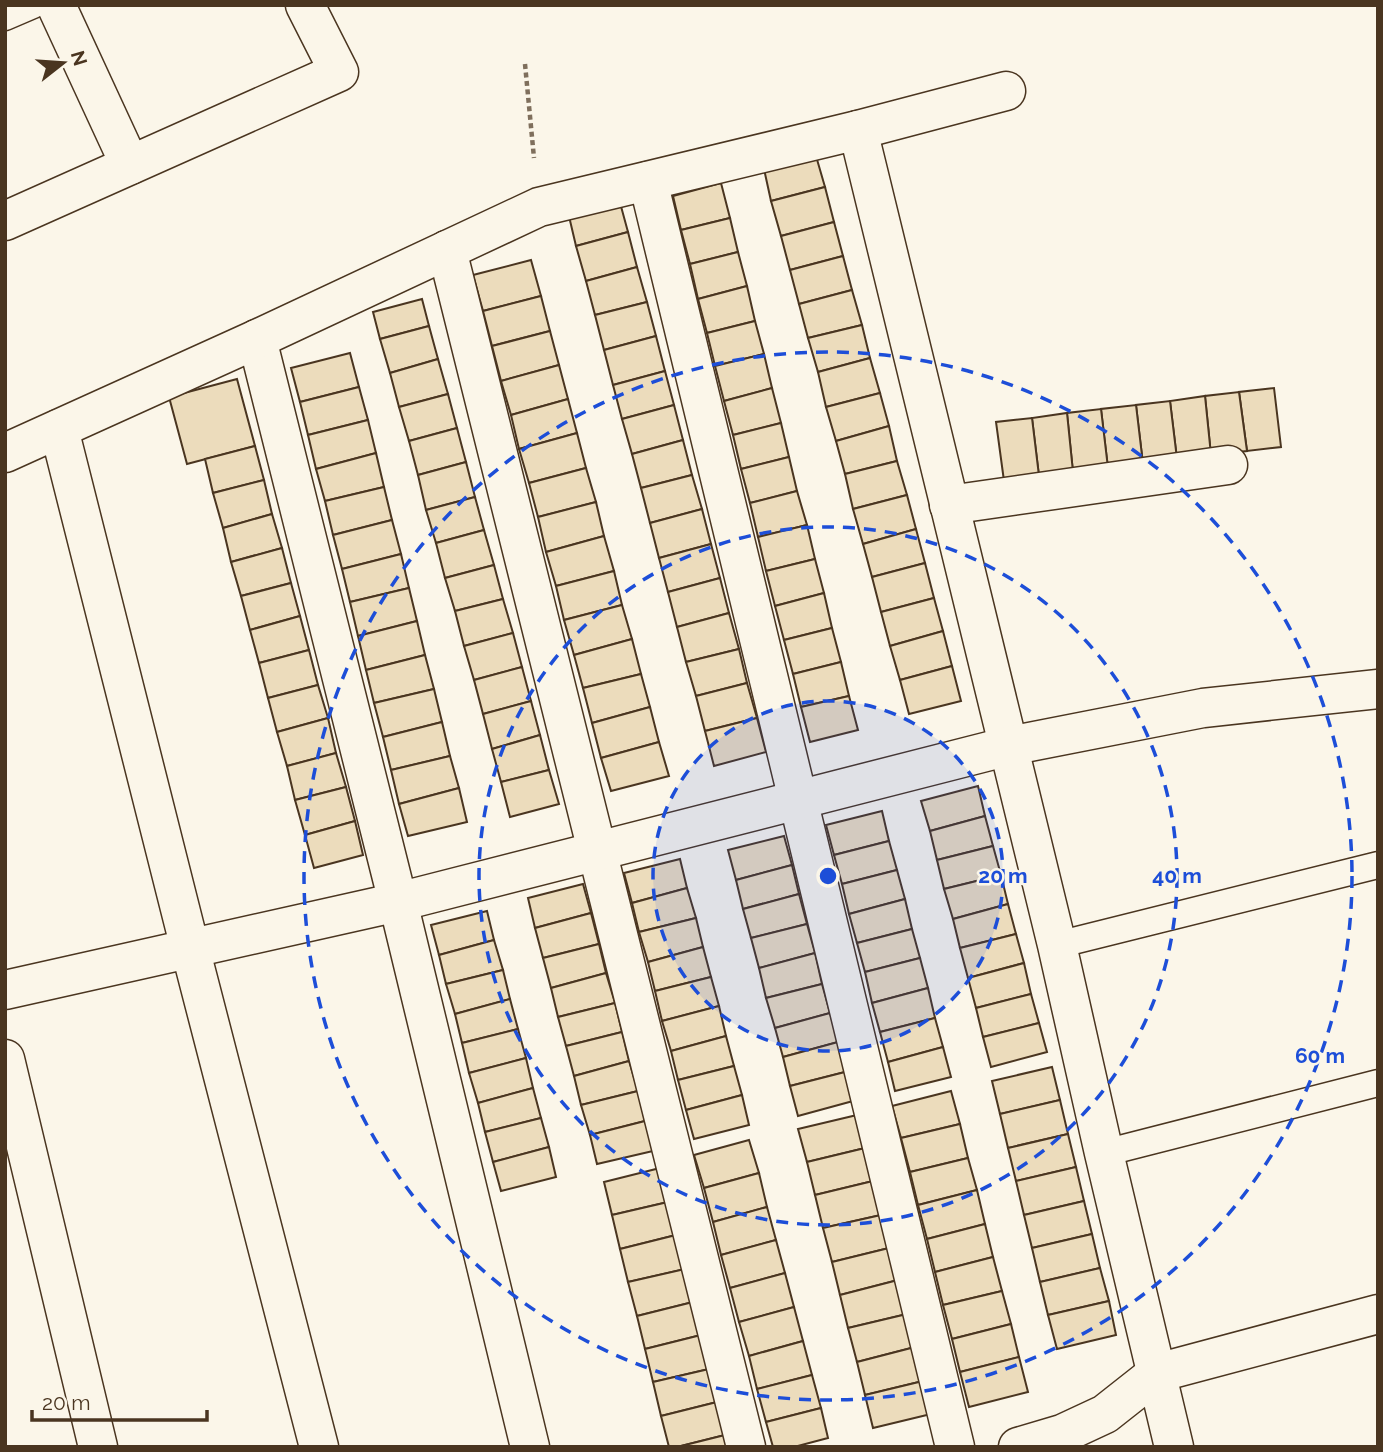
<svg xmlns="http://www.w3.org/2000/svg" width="1383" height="1452" font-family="Raleway,sans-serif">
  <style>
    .building { fill: #ecdcbc; stroke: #4a3520; stroke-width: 2 }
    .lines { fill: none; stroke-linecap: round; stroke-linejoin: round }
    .service-casing { stroke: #4a3520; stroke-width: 29 }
    .minor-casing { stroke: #4a3520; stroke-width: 41 }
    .path { stroke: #7f6f5c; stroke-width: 4.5; stroke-dasharray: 5 3.5; stroke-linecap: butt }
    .service { stroke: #fbf6e9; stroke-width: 26 }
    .minor { stroke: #fbf6e9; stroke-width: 38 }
    .ring { fill: none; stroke: #1d4ed8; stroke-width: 3.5; stroke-dasharray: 12 9 }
    .centre { fill: #1d4ed8; stroke: #fbf6e9; stroke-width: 3.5 }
    .ring-label { font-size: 21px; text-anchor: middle; font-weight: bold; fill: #1d4ed8; stroke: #fbf6e9; stroke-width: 5; stroke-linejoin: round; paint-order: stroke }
  </style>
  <rect width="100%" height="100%" fill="#fbf6e9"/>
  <g class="building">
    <path d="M816,156L825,187L771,201L764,169Z"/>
    <path d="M721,183L730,218L681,230L673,196Z"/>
    <path d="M825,187L834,222L781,236L771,201Z"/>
    <path d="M619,199L628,232L576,246L568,212Z"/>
    <path d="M730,218L738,252L690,264L681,230Z"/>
    <path d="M834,222L843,256L790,270L781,236Z"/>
    <path d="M628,232L637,267L586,281L576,246Z"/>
    <path d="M738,252L747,286L698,299L690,264Z"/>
    <path d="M843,256L852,290L799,304L790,270Z"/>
    <path d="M531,260L541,296L483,311L473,275Z"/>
    <path d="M637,267L647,302L595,315L586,281Z"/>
    <path d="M747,286L755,321L707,333L698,299Z"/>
    <path d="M852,290L862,325L808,338L799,304Z"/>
    <path d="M541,296L550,331L492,346L483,311Z"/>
    <path d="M422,299L429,326L380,339L373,312Z"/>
    <path d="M647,302L656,336L604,350L595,315Z"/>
    <path d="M755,321L764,354L715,366L707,333Z"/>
    <path d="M862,325L870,358L818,372L808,338Z"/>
    <path d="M429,326L438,359L390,373L380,339Z"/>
    <path d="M550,331L559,365L501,381L492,346Z"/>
    <path d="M656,336L665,371L613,385L604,350Z"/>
    <path d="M350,353L359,387L300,402L291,368Z"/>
    <path d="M764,354L772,388L724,401L715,366Z"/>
    <path d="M870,358L880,393L826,407L818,372Z"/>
    <path d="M438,359L448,394L399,407L390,373Z"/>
    <path d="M559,365L568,399L511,415L501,381Z"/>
    <path d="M665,371L674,405L622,419L613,385Z"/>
    <path d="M237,379L255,446L187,464L169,397Z"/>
    <path d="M359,387L368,420L308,435L300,402Z"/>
    <path d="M772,388L781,423L733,435L724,401Z"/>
    <path d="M1274,388L1281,447L1247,451L1239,392Z"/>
    <path d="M1239,392L1247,451L1211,455L1205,396Z"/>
    <path d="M880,393L889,426L836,441L826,407Z"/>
    <path d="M448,394L457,428L409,441L399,407Z"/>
    <path d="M1205,396L1211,455L1177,459L1170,401Z"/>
    <path d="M568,399L577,433L519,449L511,415Z"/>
    <path d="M1170,401L1177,459L1143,464L1136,405Z"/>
    <path d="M674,405L683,440L632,454L622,419Z"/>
    <path d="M1136,405L1143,464L1108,468L1101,409Z"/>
    <path d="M1101,409L1108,468L1073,472L1067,413Z"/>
    <path d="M1067,413L1073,472L1039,476L1032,418Z"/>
    <path d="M1032,418L1039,476L1004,481L996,422Z"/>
    <path d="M368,420L376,453L316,469L308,435Z"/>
    <path d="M781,423L789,457L741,469L733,435Z"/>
    <path d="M889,426L897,461L845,474L836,441Z"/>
    <path d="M457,428L466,462L418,475L409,441Z"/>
    <path d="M577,433L586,468L529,483L519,449Z"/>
    <path d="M683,440L692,475L641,488L632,454Z"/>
    <path d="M255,446L264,480L213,493L205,459Z"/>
    <path d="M376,453L384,487L325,501L316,469Z"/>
    <path d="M789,457L797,491L750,503L741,469Z"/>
    <path d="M897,461L907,495L853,509L845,474Z"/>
    <path d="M466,462L475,497L426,510L418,475Z"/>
    <path d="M586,468L596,502L538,517L529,483Z"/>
    <path d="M692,475L702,509L650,523L641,488Z"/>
    <path d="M264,480L272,514L223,528L213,493Z"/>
    <path d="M384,487L392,520L333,535L325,501Z"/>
    <path d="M797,491L807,525L758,537L750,503Z"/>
    <path d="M907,495L916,529L863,544L853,509Z"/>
    <path d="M475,497L484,530L436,543L426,510Z"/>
    <path d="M596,502L604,536L546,552L538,517Z"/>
    <path d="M702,509L711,544L659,558L650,523Z"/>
    <path d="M272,514L282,548L231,562L223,528Z"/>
    <path d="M392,520L401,554L342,569L333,535Z"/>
    <path d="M807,525L815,559L766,571L758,537Z"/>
    <path d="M916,529L925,563L872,577L863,544Z"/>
    <path d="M484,530L494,565L445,578L436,543Z"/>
    <path d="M604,536L614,571L556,586L546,552Z"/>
    <path d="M711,544L720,578L668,592L659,558Z"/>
    <path d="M282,548L291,583L241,596L231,562Z"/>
    <path d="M401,554L409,588L350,602L342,569Z"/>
    <path d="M815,559L824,593L775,606L766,571Z"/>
    <path d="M925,563L934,598L881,612L872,577Z"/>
    <path d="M494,565L503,599L455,611L445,578Z"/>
    <path d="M614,571L622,605L564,620L556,586Z"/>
    <path d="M720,578L729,613L677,627L668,592Z"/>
    <path d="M291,583L300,616L250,630L241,596Z"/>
    <path d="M409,588L417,621L358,636L350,602Z"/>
    <path d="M824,593L832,628L784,640L775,606Z"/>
    <path d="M934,598L943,631L890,646L881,612Z"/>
    <path d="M503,599L513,633L464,646L455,611Z"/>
    <path d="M622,605L632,639L574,655L564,620Z"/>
    <path d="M729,613L739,649L686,662L677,627Z"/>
    <path d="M300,616L309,650L259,663L250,630Z"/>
    <path d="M417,621L425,655L366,670L358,636Z"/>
    <path d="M832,628L841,662L793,674L784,640Z"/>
    <path d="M943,631L952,666L900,680L890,646Z"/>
    <path d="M513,633L522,667L474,680L464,646Z"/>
    <path d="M632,639L641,674L583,688L574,655Z"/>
    <path d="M739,649L747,683L696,696L686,662Z"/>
    <path d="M309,650L318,685L268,698L259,663Z"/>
    <path d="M425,655L434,689L374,703L366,670Z"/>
    <path d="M841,662L849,696L801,707L793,674Z"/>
    <path d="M952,666L961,701L909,714L900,680Z"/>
    <path d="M522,667L531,701L483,714L474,680Z"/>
    <path d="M641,674L650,707L592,723L583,688Z"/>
    <path d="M747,683L757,718L705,731L696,696Z"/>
    <path d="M318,685L328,718L277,732L268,698Z"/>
    <path d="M434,689L442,722L383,737L374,703Z"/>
    <path d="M849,696L858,730L810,742L801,707Z"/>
    <path d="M531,701L540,735L492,749L483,714Z"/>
    <path d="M650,707L659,742L601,758L592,723Z"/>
    <path d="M328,718L336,753L287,766L277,732Z"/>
    <path d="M757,718L766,752L714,766L705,731Z"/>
    <path d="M442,722L450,756L391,770L383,737Z"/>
    <path d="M540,735L549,770L501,782L492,749Z"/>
    <path d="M659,742L669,776L611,791L601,758Z"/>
    <path d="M336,753L346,787L295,800L287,766Z"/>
    <path d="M450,756L459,788L399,804L391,770Z"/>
    <path d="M549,770L559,804L510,817L501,782Z"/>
    <path d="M978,786L985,816L930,831L921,801Z"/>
    <path d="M346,787L355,821L305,835L295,800Z"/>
    <path d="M459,788L467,822L408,836L399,804Z"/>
    <path d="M882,811L889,841L834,855L826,825Z"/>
    <path d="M985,816L993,846L937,860L930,831Z"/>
    <path d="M355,821L363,855L314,868L305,835Z"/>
    <path d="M784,836L792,865L736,880L728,850Z"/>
    <path d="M889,841L897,870L842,884L834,855Z"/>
    <path d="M993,846L1001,875L944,889L937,860Z"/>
    <path d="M680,859L687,888L632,903L624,873Z"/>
    <path d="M792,865L799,894L743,909L736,880Z"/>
    <path d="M897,870L905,899L849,914L842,884Z"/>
    <path d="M1001,875L1008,904L953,919L944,889Z"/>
    <path d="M583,884L591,913L535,928L528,898Z"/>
    <path d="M687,888L696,918L639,932L632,903Z"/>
    <path d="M799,894L807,924L751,938L743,909Z"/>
    <path d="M905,899L912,929L857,943L849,914Z"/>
    <path d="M1008,904L1016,934L960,948L953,919Z"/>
    <path d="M487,911L494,940L439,955L431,925Z"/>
    <path d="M591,913L599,944L543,958L535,928Z"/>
    <path d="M696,918L703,947L648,962L639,932Z"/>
    <path d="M807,924L815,953L759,968L751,938Z"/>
    <path d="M912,929L920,958L865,972L857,943Z"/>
    <path d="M1016,934L1024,963L968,978L960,948Z"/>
    <path d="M494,940L503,970L446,984L439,955Z"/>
    <path d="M599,944L606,973L551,988L543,958Z"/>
    <path d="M703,947L711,977L655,991L648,962Z"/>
    <path d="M815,953L822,984L766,998L759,968Z"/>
    <path d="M920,958L928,988L872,1003L865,972Z"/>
    <path d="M1024,963L1031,994L976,1008L968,978Z"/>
    <path d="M503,970L510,999L455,1014L446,984Z"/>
    <path d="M606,973L615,1003L558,1017L551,988Z"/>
    <path d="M711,977L719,1006L662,1021L655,991Z"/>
    <path d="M822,984L830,1013L775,1028L766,998Z"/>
    <path d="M928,988L935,1018L880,1032L872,1003Z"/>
    <path d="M1031,994L1039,1023L983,1037L976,1008Z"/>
    <path d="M510,999L518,1029L462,1043L455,1014Z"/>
    <path d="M615,1003L622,1032L566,1046L558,1017Z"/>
    <path d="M719,1006L726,1036L671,1051L662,1021Z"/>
    <path d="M830,1013L838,1042L783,1057L775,1028Z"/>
    <path d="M935,1018L943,1047L888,1062L880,1032Z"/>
    <path d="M1039,1023L1047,1052L991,1067L983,1037Z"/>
    <path d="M518,1029L526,1058L469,1073L462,1043Z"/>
    <path d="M622,1032L629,1061L574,1076L566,1046Z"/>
    <path d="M726,1036L734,1066L678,1080L671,1051Z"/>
    <path d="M838,1042L845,1072L790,1086L783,1057Z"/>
    <path d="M943,1047L951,1077L895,1091L888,1062Z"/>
    <path d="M526,1058L533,1088L478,1103L469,1073Z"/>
    <path d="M629,1061L638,1091L581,1105L574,1076Z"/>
    <path d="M734,1066L742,1095L686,1110L678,1080Z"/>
    <path d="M1052,1067L1060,1100L1000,1114L992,1081Z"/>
    <path d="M845,1072L853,1101L798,1116L790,1086Z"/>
    <path d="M533,1088L541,1118L485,1132L478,1103Z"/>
    <path d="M638,1091L645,1121L590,1135L581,1105Z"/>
    <path d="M951,1091L960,1124L901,1138L892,1106Z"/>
    <path d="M742,1095L749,1125L694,1139L686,1110Z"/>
    <path d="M1060,1100L1068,1134L1008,1148L1000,1114Z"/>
    <path d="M857,1115L865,1148L807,1162L798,1129Z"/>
    <path d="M541,1118L549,1147L493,1162L485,1132Z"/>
    <path d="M645,1121L653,1151L597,1164L590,1135Z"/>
    <path d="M960,1124L968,1158L910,1172L901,1138Z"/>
    <path d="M1068,1134L1076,1167L1016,1181L1008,1148Z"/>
    <path d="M749,1140L759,1173L704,1188L694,1155Z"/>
    <path d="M549,1147L556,1177L501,1191L493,1162Z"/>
    <path d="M865,1148L873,1181L815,1195L807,1162Z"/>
    <path d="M968,1158L977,1190L918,1205L910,1172Z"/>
    <path d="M1076,1167L1084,1201L1024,1215L1016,1181Z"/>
    <path d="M660,1168L668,1202L612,1215L604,1182Z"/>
    <path d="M759,1173L767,1207L713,1222L704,1188Z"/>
    <path d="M873,1181L881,1215L823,1228L815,1195Z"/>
    <path d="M977,1190L985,1224L927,1239L918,1205Z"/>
    <path d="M1084,1201L1092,1234L1032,1248L1024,1215Z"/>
    <path d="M668,1202L676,1235L620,1249L612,1215Z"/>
    <path d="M767,1207L776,1240L721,1255L713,1222Z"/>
    <path d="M881,1215L889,1248L832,1262L823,1228Z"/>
    <path d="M985,1224L993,1257L935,1272L927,1239Z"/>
    <path d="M1092,1234L1100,1268L1040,1282L1032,1248Z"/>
    <path d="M676,1235L685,1269L628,1282L620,1249Z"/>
    <path d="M776,1240L785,1273L730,1288L721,1255Z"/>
    <path d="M889,1248L898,1280L840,1295L832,1262Z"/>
    <path d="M993,1257L1002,1291L943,1305L935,1272Z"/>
    <path d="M1100,1268L1109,1301L1048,1315L1040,1282Z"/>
    <path d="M685,1269L693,1302L637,1316L628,1282Z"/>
    <path d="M785,1273L794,1307L739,1322L730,1288Z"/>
    <path d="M898,1280L907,1314L848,1328L840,1295Z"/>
    <path d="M1002,1291L1011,1324L952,1339L943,1305Z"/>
    <path d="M1109,1301L1116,1335L1057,1349L1048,1315Z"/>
    <path d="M693,1302L701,1335L645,1349L637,1316Z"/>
    <path d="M794,1307L803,1341L749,1356L739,1322Z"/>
    <path d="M907,1314L915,1347L857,1362L848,1328Z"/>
    <path d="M1011,1324L1019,1357L960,1372L952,1339Z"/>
    <path d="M701,1335L709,1369L653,1382L645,1349Z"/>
    <path d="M803,1341L812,1375L757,1389L749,1356Z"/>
    <path d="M915,1347L923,1381L865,1395L857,1362Z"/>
    <path d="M1019,1357L1028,1392L969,1407L960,1372Z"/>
    <path d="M709,1369L717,1402L661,1416L653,1382Z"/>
    <path d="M812,1375L821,1408L766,1422L757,1389Z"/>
    <path d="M923,1381L931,1414L873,1428L865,1395Z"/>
    <path d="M717,1402L725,1435L677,1447H669L661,1416Z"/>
    <path d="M821,1408L828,1438L794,1447H773L766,1422Z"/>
    <path d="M725,1435L728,1447H677Z"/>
  </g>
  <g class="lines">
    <defs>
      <g id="service">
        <path d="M5,17L33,5"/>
        <path d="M1057,945L1378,865"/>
        <path d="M1104,1153L1378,1083"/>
      </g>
      <g id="minor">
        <path d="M56,5L130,165"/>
        <path d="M858,130L1057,945L1104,1153L1174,1447"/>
        <path d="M648,181L955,1447"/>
        <path d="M5,221L339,72L305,5"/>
        <path d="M447,250L746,1447"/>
        <path d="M257,339L398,902L530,1447"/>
        <path d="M59,429L190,948L319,1447"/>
        <path d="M5,453L257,339L539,207L858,130L1006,91"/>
        <path d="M949,505L1228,465"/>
        <path d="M5,990L398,902L1009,746L1203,708L1378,689"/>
        <path d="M5,1059L98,1447"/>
        <path d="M1018,1447L1062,1434L1105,1414L1157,1373L1378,1314"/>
      </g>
    </defs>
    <use href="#service" class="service-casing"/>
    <use href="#minor" class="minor-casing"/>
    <path class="path" d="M525,64L534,158"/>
    <use href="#service" class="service"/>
    <use href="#minor" class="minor"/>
  </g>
  <circle cx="828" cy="876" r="175" fill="#1d4ed8" fill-opacity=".12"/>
  <g class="ring">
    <circle cx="828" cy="876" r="175"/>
    <circle cx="828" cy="876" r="349"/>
    <circle cx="828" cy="876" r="524"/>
  </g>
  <circle cx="828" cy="876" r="10" class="centre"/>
  <g class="ring-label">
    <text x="1003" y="883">20 m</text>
    <text x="1177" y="883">40 m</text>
    <text x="1320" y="1063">60 m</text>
  </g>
  <rect width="1383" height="1452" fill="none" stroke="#4a3520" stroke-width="14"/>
  <g transform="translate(63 63) rotate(73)" stroke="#fbf6e9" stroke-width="5" paint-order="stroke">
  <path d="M0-5L12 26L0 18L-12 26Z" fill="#4a3520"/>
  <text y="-10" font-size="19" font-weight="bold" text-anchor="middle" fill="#4a3520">N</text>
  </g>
  <path d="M32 1410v10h175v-10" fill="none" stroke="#4a3520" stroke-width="3.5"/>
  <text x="42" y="1410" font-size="21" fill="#4a3520" stroke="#fbf6e9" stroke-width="5" paint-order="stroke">20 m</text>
</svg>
